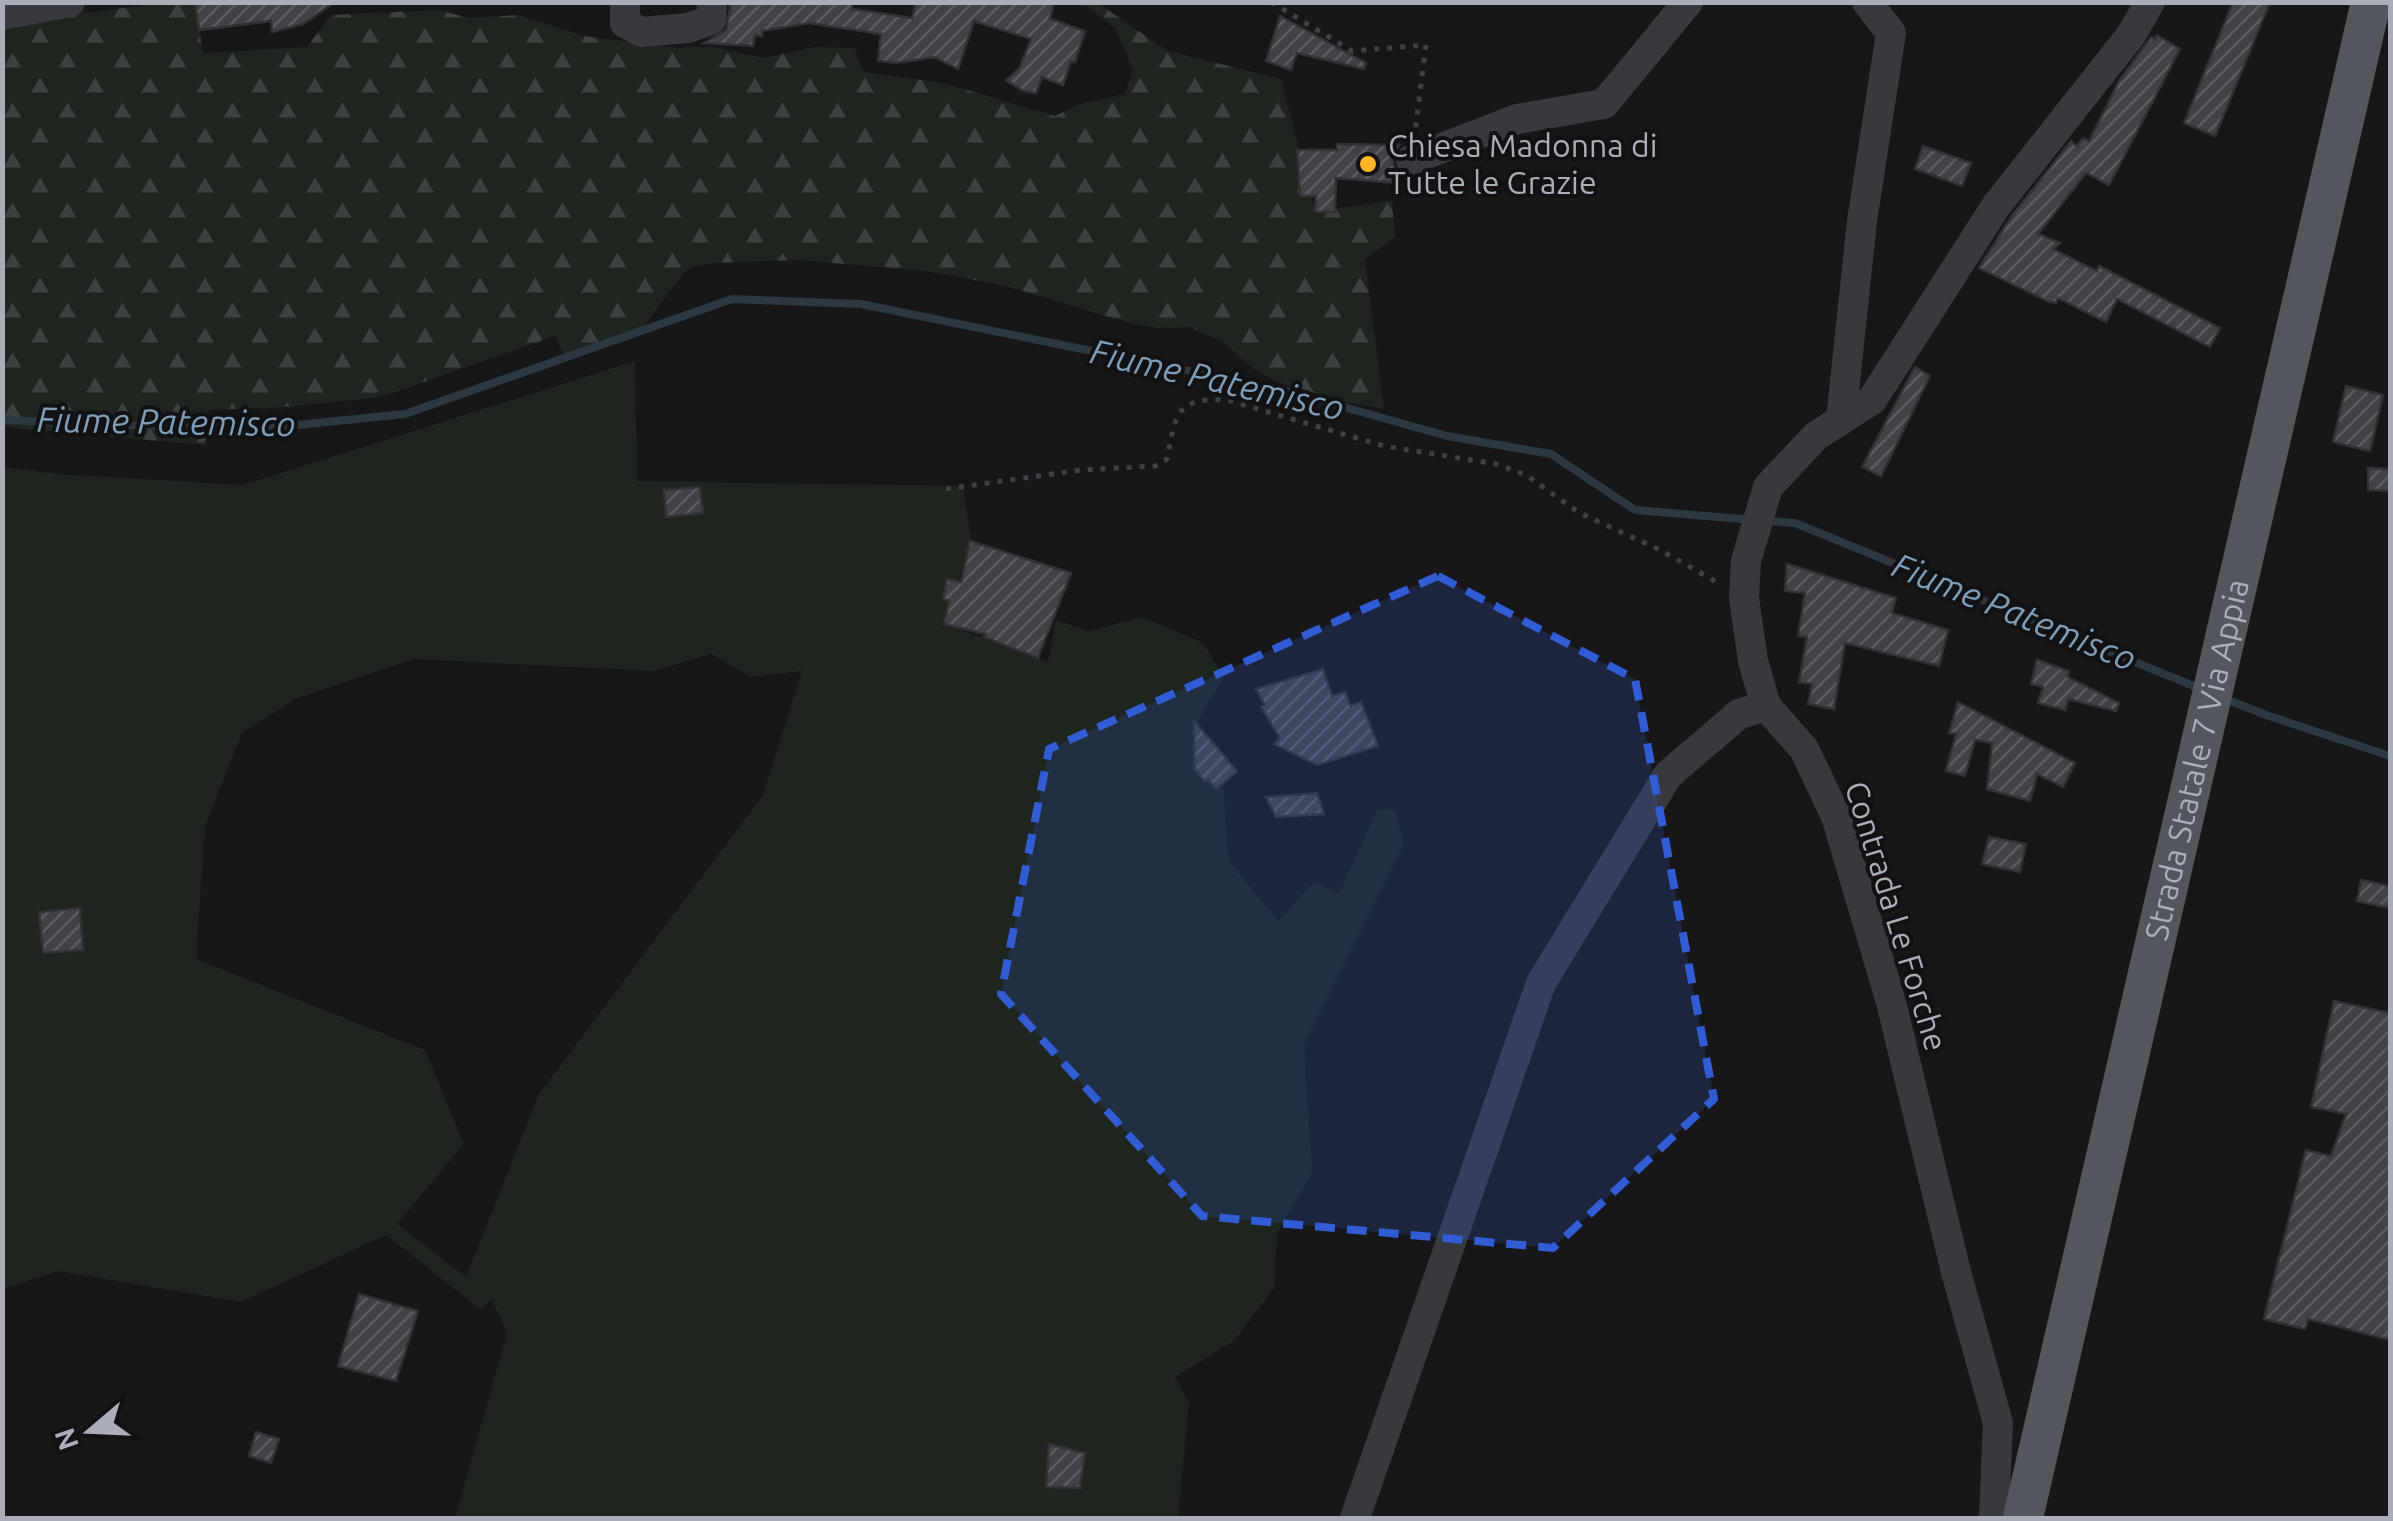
<svg xmlns="http://www.w3.org/2000/svg" width="2393" height="1521" font-family="Ubuntu,sans-serif">
  <style>
    .green { fill: #1d251e; fill-rule: evenodd }
    .forest { fill: url(#forest-firs) }
    .lines { fill: none; stroke-linecap: round; stroke-linejoin: round }
    .stream { stroke: #2c373f; stroke-width: 8 }
    .building { fill: url(#building-hatch); stroke: #313136; stroke-width: 2.5 }
    .path { stroke: #3e4046; stroke-width: 5; stroke-dasharray: 5 8; stroke-linecap: butt }
    .minor { stroke: #38393f; stroke-width: 30 }
    .major { stroke: #54565e; stroke-width: 40 }
    .marked { fill: #325cd4; fill-opacity: 0.2; stroke: #325cd4; stroke-width: 8; stroke-dasharray: 20 12; stroke-linejoin: round }
    .poi-dot { fill: #ffb42a; stroke: #121215; stroke-width: 4 }
    .labels { text-anchor: middle; stroke-width: 8; stroke-linejoin: round; paint-order: stroke }
    .poi-label { font-size: 32px; fill: #a9aeba; stroke: #121215; text-anchor: start }
    .street-label { font-size: 32px; fill: #a9aeba; stroke: #121215 }
    .water-label { font-size: 35px; font-style: italic; fill: #7d9db8; stroke: #121215 }
  </style>
  <defs>
    <pattern id="forest-firs" width="22" height="20" patternUnits="userSpaceOnUse" patternTransform="scale(2.5)"><rect width="22" height="20" fill="#1d251e"/><path d="M5 1l3.5 6h-7zM16 11l3.5 6h-7z" fill="#3b423d"/></pattern>
    <pattern id="building-hatch" width="6" height="6" patternUnits="userSpaceOnUse" patternTransform="scale(2.5)"><rect width="6" height="6" fill="#414247"/><path d="M-1 1l2-2M0 6l6-6M5 7l2-2" fill="none" stroke="#5a5b5f"/></pattern>
  </defs>
  <rect width="100%" height="100%" fill="#17171a"/>
  <path class="green" d="M635,361L637,481L963,486L971,539L945,624L1048,662L1056,620L1089,631L1143,617L1203,643L1224,677L1195,726L1194,768L1223,783L1229,861L1278,921L1315,881L1339,894L1377,810L1395,809L1404,844L1304,1045L1312,1173L1277,1233L1274,1288L1234,1341L1175,1377L1189,1402L1178,1518H455L507,1333L492,1300L480,1309L386,1235L241,1302L58,1271L3,1289V467L60,474L243,485ZM711,654L751,677L802,671L763,795L539,1094L466,1277L397,1224L464,1144L425,1050L196,959L205,826L242,733L295,699L414,659L654,671Z"/>
  <path class="forest" d="M162,3H195L203,53L307,47L331,15L437,10L470,18L518,15L584,36L677,48L708,46L764,58L814,47L854,48L864,72L943,83L1055,116L1079,104L1125,94L1133,70L1115,28L1083,3L1099,4L1168,51L1281,79L1315,211L1392,201L1395,237L1365,259L1384,409L1341,401L1280,383L1258,372L1222,342L1190,327L1158,328L1133,324L1006,286L926,271L797,260L710,263L687,269L642,328L567,361L555,336L381,397L286,407L208,410L205,445L3,427L2,24Z"/>
  <g class="lines">
    <g class="stream">
      <path d="M2,420L248,430L405,414L732,299L861,304L1283,390L1447,436L1551,454L1635,510L1753,520"/>
      <path d="M1767,521L1795,523L2201,689"/>
      <path d="M2223,698L2266,715L2390,756"/>
    </g>
  </g>
  <g class="building">
    <path d="M195,2H335L303,24L272,32L271,21L199,30Z"/>
    <path d="M731,2H852V9L912,18L916,2H1054L1050,19L1085,31L1075,62L1071,61L1063,85L1042,77L1036,93L1023,91L1006,80L1019,69L1031,39L974,21L958,69L934,57L897,63L878,61L881,34L809,23L762,31V36L755,35L753,46L704,43L726,30Z"/>
    <path d="M2233,2H2270L2215,136L2184,123Z"/>
    <path d="M1280,16L1366,63L1364,69L1297,53L1291,70L1266,61Z"/>
    <path d="M2157,35L2180,49L2109,185L2086,173L2038,234L2060,243L2053,249L2097,271L2099,266L2220,328L2210,347L2117,299L2106,322L2058,298L2056,303L2047,301L1979,268L2011,217L2071,141L2077,146L2083,138L2089,141L2119,81L2151,37L2155,39Z"/>
    <path d="M1337,144L1399,145L1392,158L1398,183L1336,178L1335,212H1315L1316,196H1300L1297,150H1337Z"/>
    <path d="M1923,146L1971,163L1962,186L1915,169Z"/>
    <path d="M1915,367L1930,376L1881,476L1862,467Z"/>
    <path d="M2346,386L2383,395L2370,451L2333,442Z"/>
    <path d="M2368,468L2390,469V491L2368,490Z"/>
    <path d="M700,487L703,513L666,517L664,490Z"/>
    <path d="M970,541L1071,573L1038,658L984,637L986,634L944,624L949,601L943,599L947,579L961,582Z"/>
    <path d="M1787,564L1896,598L1892,613L1948,630L1939,666L1845,643L1834,709L1808,704L1812,684L1799,682L1807,637L1798,636L1805,593L1785,591Z"/>
    <path d="M2037,660L2069,671L2068,677L2119,703L2116,711L2068,699L2065,710L2038,703L2043,687L2031,684Z"/>
    <path d="M1323,669L1332,696L1345,692L1351,706L1361,702L1378,746L1317,765L1274,744L1280,738L1261,707L1265,705L1256,689Z"/>
    <path d="M1958,702L2075,763L2063,787L2037,774L2030,801L1987,789L1992,743L1975,740L1965,776L1946,771L1956,734L1949,733Z"/>
    <path d="M1194,721L1237,771L1216,789L1208,780L1205,782L1194,768Z"/>
    <path d="M1317,793L1324,814L1276,817L1266,797Z"/>
    <path d="M1989,837L2026,844L2020,872L1982,864Z"/>
    <path d="M2361,880L2390,886V908L2357,901Z"/>
    <path d="M80,908L83,950L43,953L39,912Z"/>
    <path d="M2334,1001L2390,1013V1340L2308,1319L2305,1329L2264,1319L2306,1150L2331,1156L2346,1114L2311,1107Z"/>
    <path d="M359,1294L418,1311L396,1381L338,1366Z"/>
    <path d="M256,1432L279,1439L271,1463L249,1456Z"/>
    <path d="M1049,1444L1085,1453L1080,1488L1046,1487Z"/>
  </g>
  <g class="lines">
    <g class="path">
      <path d="M1271,2L1352,51L1426,45L1415,132"/>
      <path d="M946,489L1081,470L1155,466L1167,459C1176,414 1175,397 1227,400L1384,446L1496,464L1526,475L1578,512L1662,551L1720,584"/>
    </g>
    <g class="minor">
      <path d="M625,2V23L641,32L688,28L711,20L712,2"/>
      <path d="M2,15L70,2"/>
      <path d="M1411,160L1517,119L1604,104L1688,2"/>
      <path d="M1841,420L1862,221L1891,33L1867,2"/>
      <path d="M1355,1518L1541,983L1668,775L1739,714L1766,706"/>
      <path d="M1994,1518L1998,1423L1956,1272L1891,1002L1836,816L1804,749L1766,706L1753,661L1744,598L1746,561L1768,487L1816,436L1872,400L1996,206L2131,35L2150,2"/>
    </g>
    <path class="major" id="s1" d="M2023,1518L2371,2"/>
  </g>
  <path class="marked" d="M1438,576L1635,679L1714,1099L1553,1248L1202,1216L1001,994L1049,749Z"/>
  <circle class="poi-dot" cx="1368" cy="164" r="10"/>
  <g class="labels">
    <g class="poi-label">
      <text x="1388" y="157">Chiesa Madonna di<tspan x="1388" dy="37">Tutte le Grazie</tspan></text>
    </g>
    <g class="street-label">
      <text dy="11" stroke="none"><textPath href="#s1" startOffset="778">Strada Statale 7 Via Appia</textPath></text>
      <text transform="translate(1896 916) rotate(73)" y="11">Contrada Le Forche</text>
    </g>
    <g class="water-label">
      <text transform="translate(1217 380) rotate(13)" y="12">Fiume Patemisco</text>
      <text transform="translate(166 422) rotate(1)" y="12">Fiume Patemisco</text>
      <text transform="translate(2014 612) rotate(22)" y="12">Fiume Patemisco</text>
    </g>
  </g>
  <rect width="2393" height="1521" fill="none" stroke="#a9aeba" stroke-width="10"/>
  <g transform="translate(90 1431) rotate(251)" stroke="#121215" stroke-width="8" paint-order="stroke">
  <path d="M0-8L18 38L0 25L-18 38Z" fill="#a9aeba"/>
  <text y="-15" font-size="28" font-weight="bold" text-anchor="middle" fill="#a9aeba">N</text>
  </g>
</svg>
